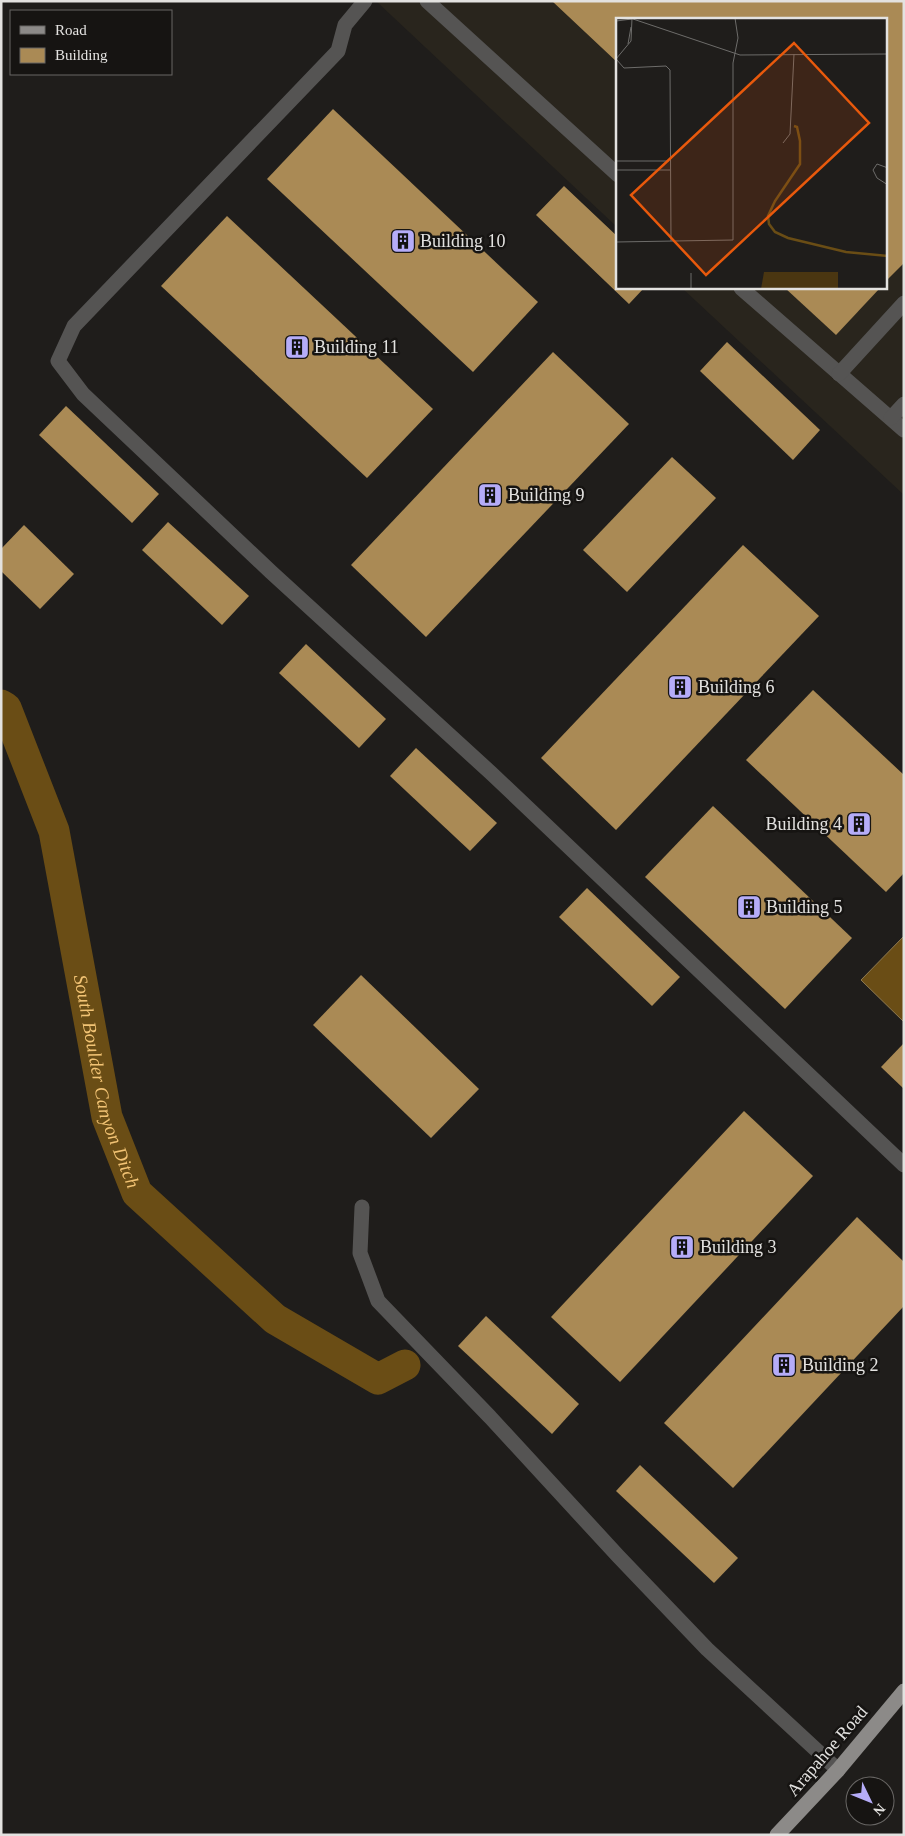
<svg xmlns="http://www.w3.org/2000/svg" width="905" height="1836" font-family="Georgia,serif">
  <style>
    .built { fill: #29251d }
    .water { fill: #6a4d15; stroke: #8e7a52 }
    .lines { fill: none; stroke-linecap: round; stroke-linejoin: round }
    .canal { stroke: #6a4d15; stroke-width: 31 }
    .building { fill: #aa8a55 }
    .minor { stroke: #555453; stroke-width: 15 }
    .major { stroke: #8c8a88; stroke-width: 15 }
    .labels { text-anchor: middle; stroke-width: 5; stroke-linejoin: round; paint-order: stroke }
    .poi-label { font-size: 18px; fill: #e3e2e0; stroke: #161412; text-anchor: start }
    .street-label { font-size: 18px; fill: #e3e2e0; stroke: #161412 }
    .water-label { font-size: 19px; font-style: italic; fill: #f2c374; stroke: #161412 }
    .inset-river { fill: none; stroke: #6a4d15; stroke-width: 2.5 }
    .inset-road { fill: none; stroke: #6d6c6a; stroke-width: 1 }
    .view { fill: #e8590c; fill-opacity: 0.15; stroke: #e8590c; stroke-width: 2.5 }
    .inset-edge { fill: none; stroke: #e3e2e0; stroke-width: 2.5 }
  </style>
  <rect width="100%" height="100%" fill="#1f1d1b"/>
  <path class="built" d="M376,1H904V495L682,288H886V19H618L617,227Z"/>
  <path class="water" d="M904,936V1020L903,1021L861,980Z"/>
  <g class="lines">
    <path class="canal" id="s1" d="M1,705L6,708L54,831L107,1117L137,1193L275,1319L378,1379L405,1365"/>
  </g>
  <g class="building">
    <path d="M552,1H904V263L886,281V19H618V63Z"/>
    <path d="M333,109L538,302L473,372L267,179Z"/>
    <path d="M564,186L618,237V288H644L629,304L536,215Z"/>
    <path d="M227,216L433,409L367,478L161,286Z"/>
    <path d="M785,288H880L836,335Z"/>
    <path d="M727,342L820,430L793,460L700,371Z"/>
    <path d="M553,352L629,424L426,637L351,565Z"/>
    <path d="M66,406L159,494L132,523L39,435Z"/>
    <path d="M672,457L716,498L627,592L583,550Z"/>
    <path d="M168,522L249,596L222,625L142,550Z"/>
    <path d="M24,525L74,574L40,609L1,571V549Z"/>
    <path d="M743,545L819,616L616,830L541,758Z"/>
    <path d="M306,644L386,719L359,748L279,673Z"/>
    <path d="M813,690L904,775V873L886,892L746,760Z"/>
    <path d="M416,748L497,823L470,851L390,776Z"/>
    <path d="M713,806L852,938L785,1009L645,877Z"/>
    <path d="M587,888L680,977L652,1006L559,917Z"/>
    <path d="M361,975L479,1089L431,1138L313,1025Z"/>
    <path d="M904,1043V1089L881,1067Z"/>
    <path d="M744,1111L813,1176L620,1382L551,1317Z"/>
    <path d="M857,1217L904,1262V1306L733,1488L664,1423Z"/>
    <path d="M486,1316L579,1404L552,1434L458,1346Z"/>
    <path d="M640,1465L738,1558L714,1583L616,1491Z"/>
  </g>
  <g class="lines">
    <g class="minor">
      <path d="M365,1L345,25L338,51L74,326L58,361L83,394L271,572L491,773L904,1165"/>
      <path d="M427,1L618,175"/>
      <path d="M741,288L904,430"/>
      <path d="M839,374L904,303"/>
      <path d="M891,418L904,404"/>
      <path d="M362,1207L360,1253L378,1301L490,1417L618,1556L707,1649L838,1770"/>
    </g>
    <path class="major" d="M777,1835L838,1770L904,1691"/>
  </g>
  <defs>
    <symbol id="building-square" viewBox="-11 -11 22 22"><rect x="-9" y="-9" width="18" height="18" rx="4" fill="#b5acf8" stroke="#161412"/><path d="M-4-6H4V6H1V3H-1V6H-4ZM-2.5-4.3h1.7v1.8h-1.7ZM.8-4.3h1.7v1.8H.8ZM-2.5-1h1.7V.8h-1.7ZM.8-1h1.7V.8H.8Z" fill="#111"/></symbol>
  </defs>
  <g fill-rule="evenodd">
    <use href="#building-square" x="389" y="227" width="28" height="28"/>
    <use href="#building-square" x="283" y="333" width="28" height="28"/>
    <use href="#building-square" x="476" y="481" width="28" height="28"/>
    <use href="#building-square" x="666" y="673" width="28" height="28"/>
    <use href="#building-square" x="845" y="810" width="28" height="28"/>
    <use href="#building-square" x="735" y="893" width="28" height="28"/>
    <use href="#building-square" x="668" y="1233" width="28" height="28"/>
    <use href="#building-square" x="770" y="1351" width="28" height="28"/>
  </g>
  <g class="labels">
    <g class="poi-label">
      <text x="420" y="247">Building 10</text>
      <text x="314" y="353">Building 11</text>
      <text x="508" y="501">Building 9</text>
      <text x="698" y="693">Building 6</text>
      <text x="842" y="830" text-anchor="end">Building 4</text>
      <text x="766" y="913">Building 5</text>
      <text x="700" y="1253">Building 3</text>
      <text x="802" y="1371">Building 2</text>
    </g>
    <g class="street-label">
      <text transform="translate(827 1751) rotate(-49)" y="6">Arapahoe Road</text>
    </g>
    <g class="water-label">
      <text dy="7" stroke="none"><textPath href="#s1" startOffset="394">South Boulder Canyon Ditch</textPath></text>
    </g>
  </g>
  <g transform="translate(616 18)">
    <rect width="271" height="271" fill="#1f1d1b"/>
    <path d="M148,254H222V271H145Z" fill="#4a3611"/>
    <path class="inset-river" d="M178,108L181,109L184,123V146L159,183L152,198L153,206L159,214L172,220L230,234L272,238"/>
    <path class="inset-road" d="M14,0L124,37L272,36M0,3L16,1M12,26L15,9M0,41L8,50L50,48L54,52L55,223M0,41L15,23L16,0M167,125L174,116L178,36M0,143H53M272,150L261,146L257,152L261,160L272,167M0,152H54M0,224L117,222V45L122,20L119,0M75,271V255"/>
    <path class="view" d="M178,25L253,105L90,257L15,177Z"/>
    <rect width="271" height="271" class="inset-edge"/>
  </g>
  <rect width="905" height="1836" fill="none" stroke="#e3e2e0" stroke-width="5"/>
  <rect x="10" y="10" width="162" height="65" fill="#161412" stroke="#686664"/>
  <rect x="20" y="26" width="25" height="8" fill="#8c8a88" stroke="#686664"/>
  <text x="55" y="35" font-size="15" fill="#e3e2e0">Road</text>
  <rect x="20" y="48" width="25" height="15" fill="#aa8a55" stroke="#686664"/>
  <text x="55" y="60" font-size="15" fill="#e3e2e0">Building</text>
  <g transform="translate(870 1801) rotate(133)"><circle r="24" fill="#161412" stroke="#686664"/>
  <path d="M0-4L9 19L0 12L-9 19Z" fill="#b5acf8"/>
  <text y="-8" font-size="14" font-weight="bold" text-anchor="middle" fill="#e3e2e0">N</text>
  </g>
</svg>
